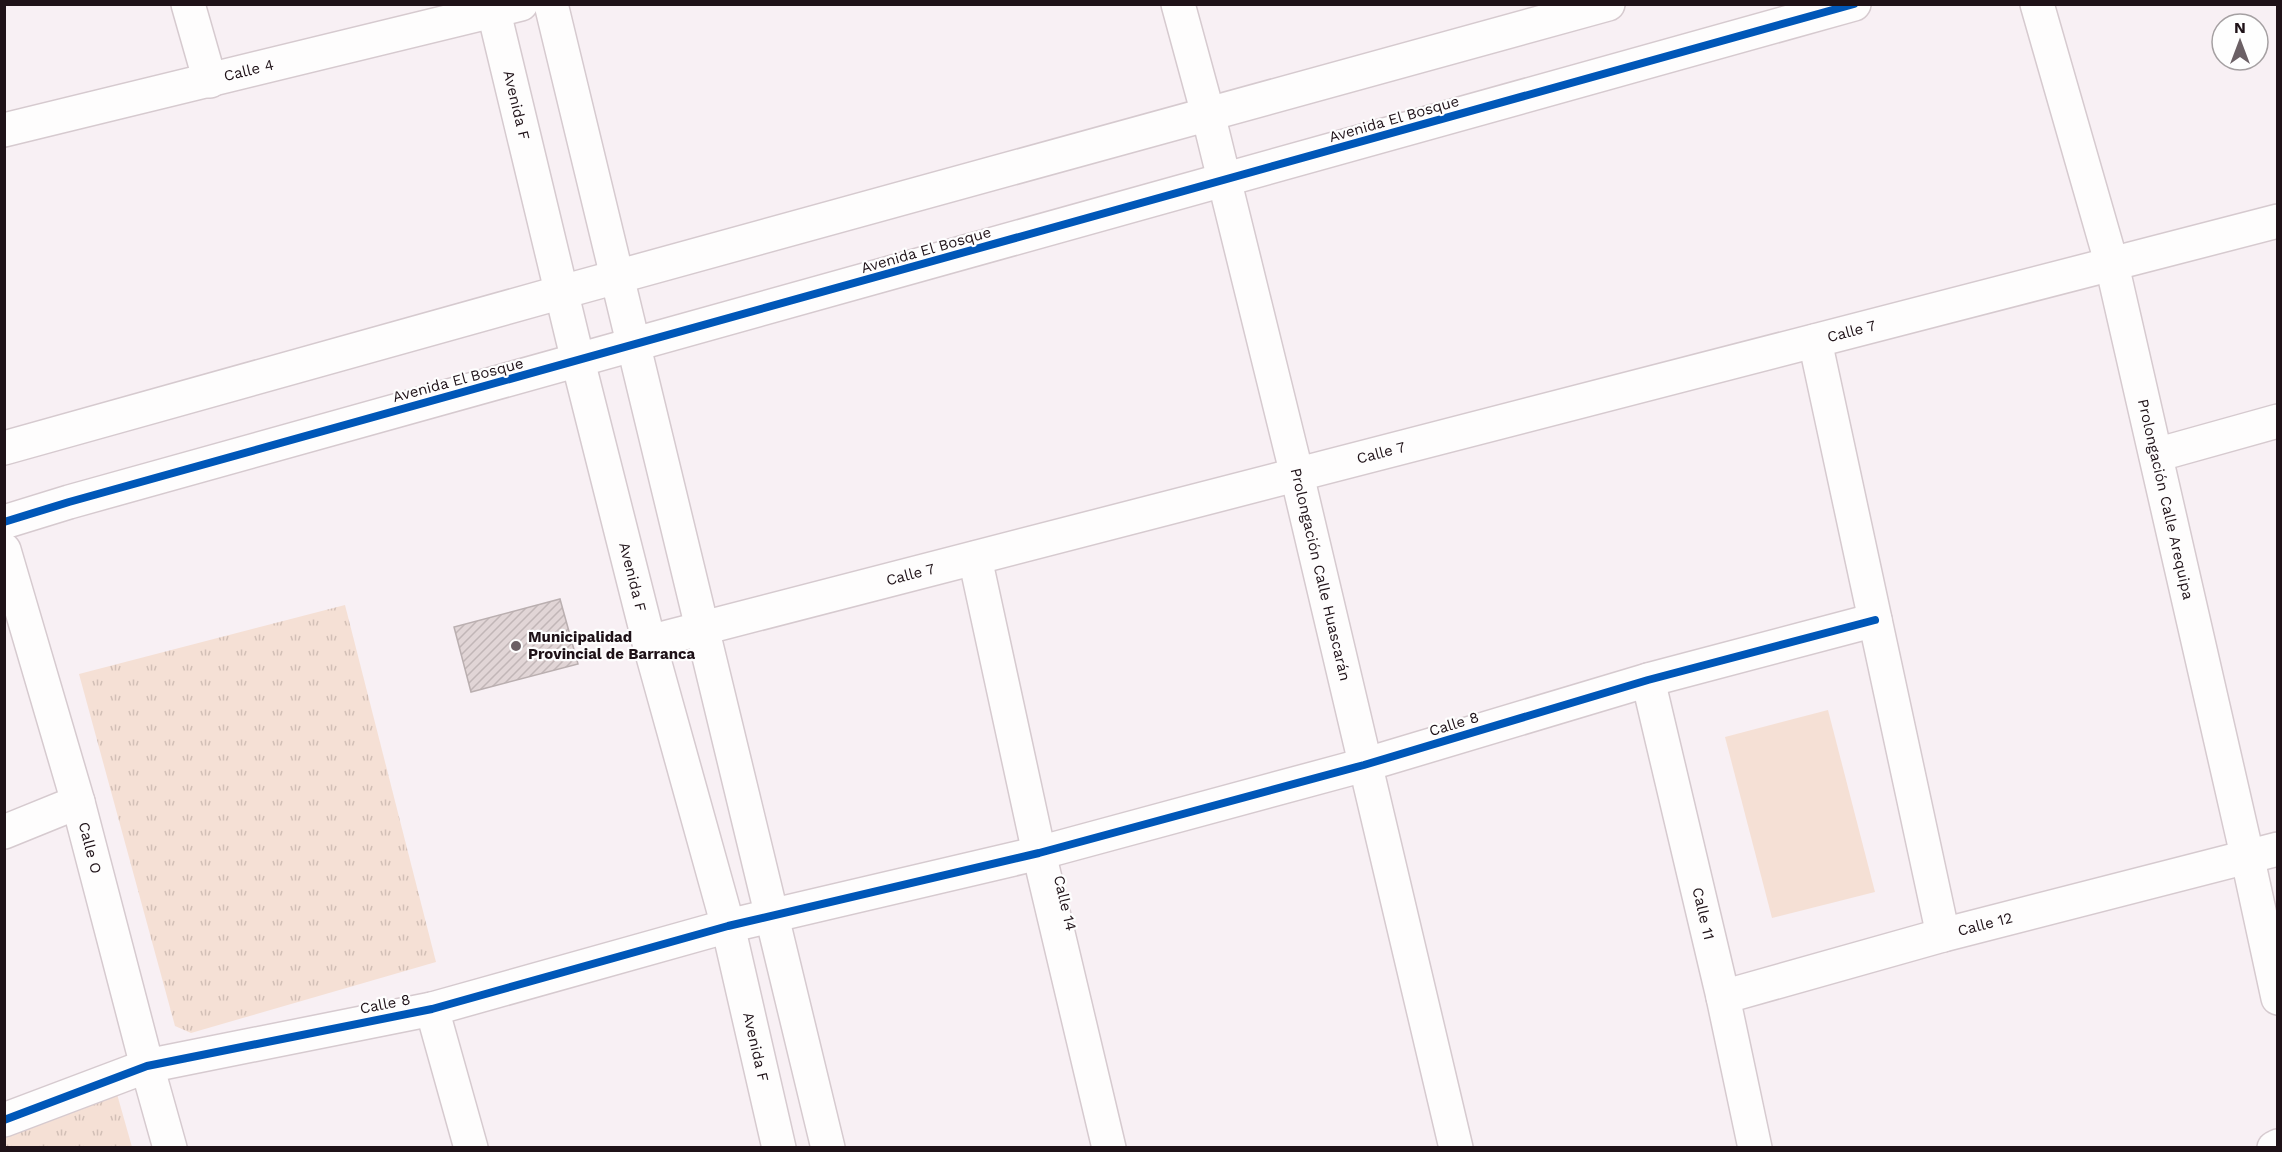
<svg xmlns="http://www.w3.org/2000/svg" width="2282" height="1152" font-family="'Work Sans',sans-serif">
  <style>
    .grass { fill: url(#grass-tufts) }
    .pitch { fill: #f5e0d5 }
    .building { fill: url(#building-hatch); stroke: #baafb0; stroke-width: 1.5 }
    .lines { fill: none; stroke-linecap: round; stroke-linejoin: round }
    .minor-casing { stroke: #d6cacf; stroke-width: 36 }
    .minor { stroke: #fefdfd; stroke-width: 33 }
    .cycleway-casing { stroke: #fefefe; stroke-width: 11 }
    .cycleway { stroke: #0057b8; stroke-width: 8 }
    .poi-dot { fill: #6b6065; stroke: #fefefe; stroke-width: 2 }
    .labels { text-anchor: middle; stroke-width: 4.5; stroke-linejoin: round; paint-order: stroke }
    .street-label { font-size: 15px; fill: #1f1218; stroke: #fefefe }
    .poi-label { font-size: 15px; font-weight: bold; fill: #1f1218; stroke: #fefefe; text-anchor: start }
  </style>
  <defs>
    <pattern id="grass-tufts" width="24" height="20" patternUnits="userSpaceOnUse" patternTransform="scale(1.5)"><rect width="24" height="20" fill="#f5e0d5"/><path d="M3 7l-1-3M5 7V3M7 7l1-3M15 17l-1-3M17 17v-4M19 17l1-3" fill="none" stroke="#d2bfb6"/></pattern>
    <pattern id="building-hatch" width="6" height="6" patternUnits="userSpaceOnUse" patternTransform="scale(1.5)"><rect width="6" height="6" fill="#e1d5d6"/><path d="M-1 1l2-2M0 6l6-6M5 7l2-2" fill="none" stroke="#c1b6b7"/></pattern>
  </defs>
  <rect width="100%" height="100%" fill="#f8f0f4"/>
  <g class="grass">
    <path d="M345,605L436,962L191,1033L175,1026L79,674Z"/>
    <path d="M113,1080L132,1147H5L4,1119Z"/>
  </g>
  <path class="pitch" d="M1828,710L1875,892L1772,918L1725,737Z"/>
  <path class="building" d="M560,599L578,664L471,692L454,627Z"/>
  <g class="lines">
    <defs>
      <g id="minor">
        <path d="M188,4L210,81"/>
        <path id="s1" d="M492,4L578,361L649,642L728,926L779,1148"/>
        <path d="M551,4L828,1148"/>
        <path id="s2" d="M1178,4L1208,114L1297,475L1456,1148"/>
        <path id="s3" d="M2037,4L2112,265L2247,855L2278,998"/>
        <path id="s4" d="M4,130L521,4"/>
        <path d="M1815,341L1943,935"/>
        <path d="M4,448L562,292L1608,4"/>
        <path d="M2156,455L2278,421"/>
        <path d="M4,522L69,502L1854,4"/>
        <path id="s5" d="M4,550L78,802L147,1066L170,1148"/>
        <path d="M975,558L1039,853L1109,1148"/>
        <path id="s6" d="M649,642L2278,221"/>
        <path id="s7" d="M1648,680L1723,997L1755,1148"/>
        <path d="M4,832L78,802"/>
        <path id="s8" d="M1723,997L1943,935L2278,849"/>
        <path d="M432,1009L471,1148"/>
        <path d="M4,1120L147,1066L432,1009L728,926L1039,853L1364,765L1648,680L1875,620"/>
        <path d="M2274,1148L2278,1146"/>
      </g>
    </defs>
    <use href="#minor" class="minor-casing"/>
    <use href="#minor" class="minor"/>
    <defs>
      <g id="cycleway">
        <path d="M4,522L69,502L1854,4"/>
        <path d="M4,1120L147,1066L432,1009L728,926L1039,853L1364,765L1648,680L1875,620"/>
      </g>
    </defs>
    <use href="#cycleway" class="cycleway-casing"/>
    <use href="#cycleway" class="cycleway"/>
  </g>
  <circle class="poi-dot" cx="516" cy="646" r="6"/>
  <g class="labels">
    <g class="street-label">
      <text dy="5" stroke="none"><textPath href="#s4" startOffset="252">Calle 4</textPath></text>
      <text dy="5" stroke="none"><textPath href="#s1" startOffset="104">Avenida F</textPath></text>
      <text transform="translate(1394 119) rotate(-16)" y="5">Avenida El Bosque</text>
      <text transform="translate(926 250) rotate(-16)" y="5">Avenida El Bosque</text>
      <text dy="5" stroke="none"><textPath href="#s6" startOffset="1242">Calle 7</textPath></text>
      <text transform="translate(458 380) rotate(-15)" y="5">Avenida El Bosque</text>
      <text dy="5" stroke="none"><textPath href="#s6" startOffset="756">Calle 7</textPath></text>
      <text dy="5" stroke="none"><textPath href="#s3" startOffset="512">Prolongación Calle Arequipa</textPath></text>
      <text dy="5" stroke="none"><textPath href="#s6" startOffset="270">Calle 7</textPath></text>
      <text dy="5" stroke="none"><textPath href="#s2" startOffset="588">Prolongación Calle Huascarán</textPath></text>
      <text dy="5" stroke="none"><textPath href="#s1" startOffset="590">Avenida F</textPath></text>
      <text transform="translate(1454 724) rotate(-17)" y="5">Calle 8</text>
      <text dy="5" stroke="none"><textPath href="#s5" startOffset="310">Calle O</textPath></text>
      <text transform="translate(1065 903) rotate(77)" y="5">Calle 14</text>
      <text dy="5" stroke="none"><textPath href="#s7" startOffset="240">Calle 11</textPath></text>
      <text dy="5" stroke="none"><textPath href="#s8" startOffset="272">Calle 12</textPath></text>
      <text transform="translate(385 1004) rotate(-11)" y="5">Calle 8</text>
      <text dy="5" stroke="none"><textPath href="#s1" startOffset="1076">Avenida F</textPath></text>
    </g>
    <g class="poi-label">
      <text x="528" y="642">Municipalidad<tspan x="528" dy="17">Provincial de Barranca</tspan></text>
    </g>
  </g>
  <rect width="2282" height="1152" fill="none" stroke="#1f1218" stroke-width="12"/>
  <g transform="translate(2240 42)"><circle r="28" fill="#fefefe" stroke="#a5a0a2" stroke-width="1.5"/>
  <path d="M0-4.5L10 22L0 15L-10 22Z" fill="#6b6065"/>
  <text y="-9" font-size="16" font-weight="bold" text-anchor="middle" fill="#1f1218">N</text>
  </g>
</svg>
